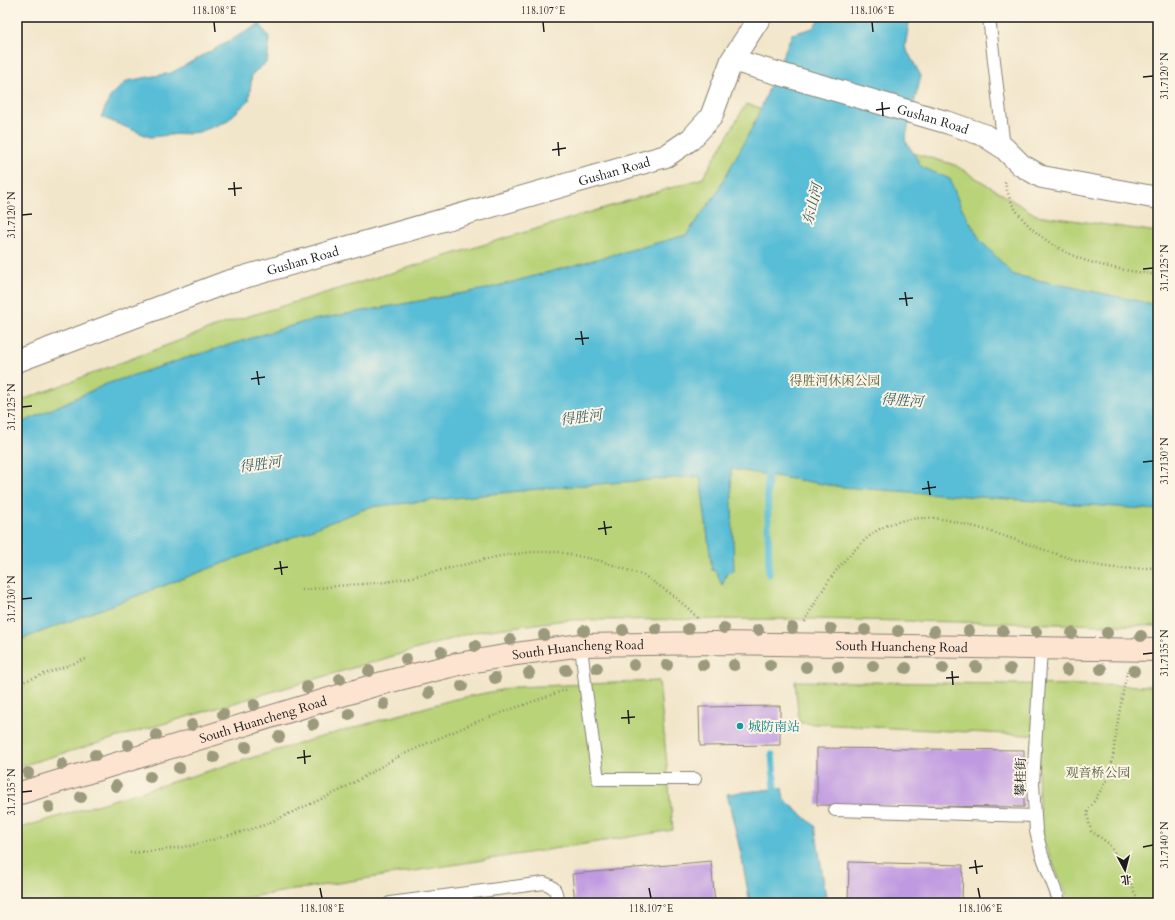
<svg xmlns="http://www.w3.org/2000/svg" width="1175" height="920" font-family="Cardo,'Noto Serif SC',serif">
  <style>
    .green { fill: #b9d379; stroke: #6a784a }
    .water { fill: #58bdd6; stroke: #3a6c79 }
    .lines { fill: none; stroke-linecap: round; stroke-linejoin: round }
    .stream { stroke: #58bdd6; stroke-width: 7 }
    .building { fill: #bf99e1 }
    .service-casing { stroke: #878173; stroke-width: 14 }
    .minor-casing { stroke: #878173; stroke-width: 24 }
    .tertiary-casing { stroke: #878173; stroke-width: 24 }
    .secondary-casing { stroke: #878173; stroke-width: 24 }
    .path { stroke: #878173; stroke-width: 2.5; stroke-dasharray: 1 3; stroke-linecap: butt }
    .service { stroke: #fff; stroke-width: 12 }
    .minor { stroke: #fff; stroke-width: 22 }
    .tertiary { stroke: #fff; stroke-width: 22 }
    .secondary { stroke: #fde4d1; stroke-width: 22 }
    .tree { fill: #9b9a7c }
    .ticks { fill: none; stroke: #1c1c1c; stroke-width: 1.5 }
    .culture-dot { fill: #0f9aa8; stroke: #fcf5e5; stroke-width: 1.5 }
    .labels { text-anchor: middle; stroke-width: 4; stroke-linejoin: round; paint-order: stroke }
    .street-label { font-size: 13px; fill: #1c1c1c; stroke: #fcf5e5 }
    .park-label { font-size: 13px; fill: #535c3d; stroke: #fcf5e5 }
    .culture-label { font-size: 13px; fill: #0d838f; stroke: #fcf5e5; text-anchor: start }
    .water-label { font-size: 14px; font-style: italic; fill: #345c66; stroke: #fcf5e5 }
    .neatline { fill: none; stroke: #1c1c1c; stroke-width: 1.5 }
    .ticks-label { font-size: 10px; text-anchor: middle; fill: #1c1c1c }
  </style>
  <rect width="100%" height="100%" fill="#fcf5e5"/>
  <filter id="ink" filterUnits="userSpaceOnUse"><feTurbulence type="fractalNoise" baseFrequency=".025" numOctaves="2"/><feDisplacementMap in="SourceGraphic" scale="8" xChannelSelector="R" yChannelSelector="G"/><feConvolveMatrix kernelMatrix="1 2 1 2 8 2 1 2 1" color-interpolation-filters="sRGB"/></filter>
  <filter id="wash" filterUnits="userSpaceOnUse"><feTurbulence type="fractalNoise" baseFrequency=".012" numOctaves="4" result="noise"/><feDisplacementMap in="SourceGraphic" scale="16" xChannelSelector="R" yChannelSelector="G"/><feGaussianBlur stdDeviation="0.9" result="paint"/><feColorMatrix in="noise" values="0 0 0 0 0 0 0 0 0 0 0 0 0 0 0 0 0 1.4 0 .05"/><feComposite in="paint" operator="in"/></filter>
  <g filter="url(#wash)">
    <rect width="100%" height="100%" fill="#f2e6ca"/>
    <g class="green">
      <path d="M746,104L955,165L1036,215L1158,232V626L806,619L566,620L475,632L17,767V402L223,324L703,178Z"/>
      <path d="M659,681L673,830L212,903H17V829L317,738L455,699L516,687Z"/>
      <path d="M795,681L1158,686V903H1067L1069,901L1040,834L1038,768L1043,736L799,723Z"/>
    </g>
    <g class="water">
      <path d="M820,17H910L905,47L921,76L905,140L922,167L950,179L960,205L981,241L1014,275L1158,305V510L841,487L731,469L734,571L727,573L722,586L717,573L712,570L700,476L548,488L370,507L285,540L17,641V425L106,384L186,358L307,321L486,289L686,235L716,194L755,122L792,34L813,28Z"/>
      <path d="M260,24L270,39L267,62L252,74L249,100L226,122L199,132L150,137L101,117L110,97L127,81L171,73Z"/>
      <path d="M782,788L784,799L815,826L827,903H750L741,854L727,794Z"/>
    </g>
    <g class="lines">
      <g class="stream">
        <path d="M767,467L769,574"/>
        <path d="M772,755L776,799"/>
      </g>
    </g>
    <g id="blocks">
      <g class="building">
        <path d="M780,706V745L700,746L699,707Z"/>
        <path d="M817,748L1024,750V807L817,805Z"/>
        <path d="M711,861L715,903H575L572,874Z"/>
        <path d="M849,862L963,865L962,903H848Z"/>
        <path d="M528,899L529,903H504V902Z"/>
      </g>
    </g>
  </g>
  <g filter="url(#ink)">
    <use href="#blocks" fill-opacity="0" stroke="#878173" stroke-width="1"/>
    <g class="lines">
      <defs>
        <g id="service">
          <path d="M989,17L1004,148"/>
          <path d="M581,645L585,683L598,779H695"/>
          <path d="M1041,648L1033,784L1036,831L1042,855L1060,903"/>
          <path d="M835,810L1035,816"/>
          <path d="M390,903L544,883C556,887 556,891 558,903"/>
        </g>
        <path id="minor" d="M732,60L760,17"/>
        <g id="tertiary">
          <path id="s1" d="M17,361L227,282L666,156L691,139L711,117L732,60L949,123L984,135L1004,148L1021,165L1042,177L1158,198"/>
        </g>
        <g id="secondary">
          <path id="s2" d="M17,794L375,685L458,664L516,654L581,645L715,643L1158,650"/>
        </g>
      </defs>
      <use href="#service" class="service-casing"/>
      <use href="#minor" class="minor-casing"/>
      <use href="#tertiary" class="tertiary-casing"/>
      <use href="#secondary" class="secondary-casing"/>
      <g class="path">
        <path d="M1005,182C1007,191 1010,202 1016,210C1034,237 1070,258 1101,265C1120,270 1139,272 1158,275"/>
        <path d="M302,590L336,586L387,582L416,576L500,556L532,552H559L601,561L645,576L671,594L689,609L699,620"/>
        <path d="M805,622C820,592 837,565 862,543C868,537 875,531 884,527C896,521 911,518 925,518C938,517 951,521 964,524C1004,534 1043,551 1083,562C1107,569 1133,570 1158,567"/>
        <path d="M1127,671L1119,714L1110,775L1087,813L1091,831L1108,843L1122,863L1139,903"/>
        <path d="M17,684L86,659"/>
        <path d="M130,853L161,850L190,846L262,826L341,790L394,759L428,743L476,722L568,689"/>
      </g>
      <use href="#service" class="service"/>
      <use href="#minor" class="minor"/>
      <use href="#tertiary" class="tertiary"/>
      <use href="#secondary" class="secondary"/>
    </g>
    <g class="tree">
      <circle cx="724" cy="628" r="6"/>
      <circle cx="792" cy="628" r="6"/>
      <circle cx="656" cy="629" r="6"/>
      <circle cx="688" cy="629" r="6"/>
      <circle cx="831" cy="629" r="6"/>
      <circle cx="623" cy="630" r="6"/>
      <circle cx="758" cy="630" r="6"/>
      <circle cx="865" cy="630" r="6"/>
      <circle cx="584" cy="631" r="6"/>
      <circle cx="898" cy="631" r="6"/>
      <circle cx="934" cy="631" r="6"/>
      <circle cx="969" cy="631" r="6"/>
      <circle cx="1003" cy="631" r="6"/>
      <circle cx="1036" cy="632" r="6"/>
      <circle cx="1072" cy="633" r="6"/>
      <circle cx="1107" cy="633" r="6"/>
      <circle cx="544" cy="635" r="6"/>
      <circle cx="1141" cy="636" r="6"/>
      <circle cx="510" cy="640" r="6"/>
      <circle cx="475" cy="646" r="6"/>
      <circle cx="441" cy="652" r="6"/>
      <circle cx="406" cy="659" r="6"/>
      <circle cx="634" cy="665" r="6"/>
      <circle cx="667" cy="665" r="6"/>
      <circle cx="703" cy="665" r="6"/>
      <circle cx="734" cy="665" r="6"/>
      <circle cx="770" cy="665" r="6"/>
      <circle cx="873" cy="666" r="6"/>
      <circle cx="806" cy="667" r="6"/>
      <circle cx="838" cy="667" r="6"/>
      <circle cx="976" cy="667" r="6"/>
      <circle cx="597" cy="668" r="6"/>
      <circle cx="906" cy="668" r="6"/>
      <circle cx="943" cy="668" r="6"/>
      <circle cx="1010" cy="669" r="6"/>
      <circle cx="1101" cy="669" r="6"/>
      <circle cx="566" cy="670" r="6"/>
      <circle cx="1067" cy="670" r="6"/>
      <circle cx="369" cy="671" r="6"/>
      <circle cx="1134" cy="671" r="6"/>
      <circle cx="529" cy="673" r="6"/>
      <circle cx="495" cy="678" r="6"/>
      <circle cx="340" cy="679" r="6"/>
      <circle cx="462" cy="686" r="6"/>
      <circle cx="307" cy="687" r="6"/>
      <circle cx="429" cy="693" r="6"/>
      <circle cx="384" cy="704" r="6"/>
      <circle cx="254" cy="705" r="6"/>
      <circle cx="223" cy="714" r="6"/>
      <circle cx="349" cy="714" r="6"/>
      <circle cx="313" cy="724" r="6"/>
      <circle cx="192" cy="725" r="6"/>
      <circle cx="156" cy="735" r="6"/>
      <circle cx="279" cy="737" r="6"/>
      <circle cx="128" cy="745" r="6"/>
      <circle cx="246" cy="747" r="6"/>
      <circle cx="95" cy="755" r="6"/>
      <circle cx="214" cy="757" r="6"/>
      <circle cx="62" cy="764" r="6"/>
      <circle cx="179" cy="768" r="6"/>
      <circle cx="28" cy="773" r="6"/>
      <circle cx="150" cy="777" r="6"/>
      <circle cx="116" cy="786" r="6"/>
      <circle cx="81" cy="797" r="6"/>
      <circle cx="49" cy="807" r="6"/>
    </g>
  </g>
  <path class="ticks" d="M214,22L215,32M543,22L544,32M872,22L873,32M1143,77L1153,76M882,102L883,116M876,110L890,108M558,142L559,156M552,150L566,148M234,182L235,196M228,189L242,188M22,215L32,214M1143,269L1153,268M905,292L907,306M899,299L913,298M581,331L583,345M575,339L589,338M257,371L259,385M251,379L265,377M22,407L32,406M1143,462L1153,461M928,481L930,495M922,489L936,487M604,521L606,535M598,529L612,527M280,561L282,575M274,569L288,567M22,599L32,598M1143,654L1153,653M952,671L953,685M946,678L959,677M628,710L629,724M621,718L635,717M304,750L305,764M297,758L311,756M22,792L32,791M1143,847L1153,845M975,860L977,874M969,868L983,866M320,888L322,898M649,888L651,898M978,888L980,898"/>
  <circle class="culture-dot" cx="740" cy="726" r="4"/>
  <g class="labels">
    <g class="street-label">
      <text dy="5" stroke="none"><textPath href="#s1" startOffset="1011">Gushan Road</textPath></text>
      <text dy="5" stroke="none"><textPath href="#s1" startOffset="627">Gushan Road</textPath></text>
      <text dy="5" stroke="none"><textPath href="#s1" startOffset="303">Gushan Road</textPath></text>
      <text dy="5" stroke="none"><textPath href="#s2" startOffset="905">South Huancheng Road</textPath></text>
      <text dy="5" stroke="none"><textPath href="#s2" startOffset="581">South Huancheng Road</textPath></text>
      <text dy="5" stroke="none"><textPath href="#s2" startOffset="257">South Huancheng Road</textPath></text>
      <text transform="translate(1020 777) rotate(-89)" y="5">攀桂街</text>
    </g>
    <g class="park-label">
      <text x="835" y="385">得胜河休闲公园</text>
      <text x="1098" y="777">观音桥公园</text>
    </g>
    <g class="culture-label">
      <text x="748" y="731">城防南站</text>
    </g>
    <g class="water-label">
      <text transform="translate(812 204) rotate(-76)" y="5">东山河</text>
      <text transform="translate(902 400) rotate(4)" y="5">得胜河</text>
      <text transform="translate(581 417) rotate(-8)" y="5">得胜河</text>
      <text transform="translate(260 464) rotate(-8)" y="5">得胜河</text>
    </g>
  </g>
  <rect width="1175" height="920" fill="none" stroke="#fcf5e5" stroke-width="44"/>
  <g transform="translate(1125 870) rotate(173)" stroke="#fcf5e5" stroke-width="3" paint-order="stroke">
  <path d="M0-3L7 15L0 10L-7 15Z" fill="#1c1c1c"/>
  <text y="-6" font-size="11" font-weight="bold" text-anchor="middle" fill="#1c1c1c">北</text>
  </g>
  <rect x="22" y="22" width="1131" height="876" class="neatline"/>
  <g class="ticks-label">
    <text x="214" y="14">118.108°E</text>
    <text x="543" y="14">118.107°E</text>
    <text x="872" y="14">118.106°E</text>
    <text transform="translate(1164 76) rotate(-90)" y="4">31.7120°N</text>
    <text transform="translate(11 215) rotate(-90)" y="4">31.7120°N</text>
    <text transform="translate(1164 268) rotate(-90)" y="4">31.7125°N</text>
    <text transform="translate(11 407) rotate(-90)" y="4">31.7125°N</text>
    <text transform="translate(1164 461) rotate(-90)" y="4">31.7130°N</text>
    <text transform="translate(11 599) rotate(-90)" y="4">31.7130°N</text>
    <text transform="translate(1164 653) rotate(-90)" y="4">31.7135°N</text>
    <text transform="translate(11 792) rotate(-90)" y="4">31.7135°N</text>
    <text transform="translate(1164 845) rotate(-90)" y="4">31.7140°N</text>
    <text x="322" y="912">118.108°E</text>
    <text x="651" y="912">118.107°E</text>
    <text x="980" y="912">118.106°E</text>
  </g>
</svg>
